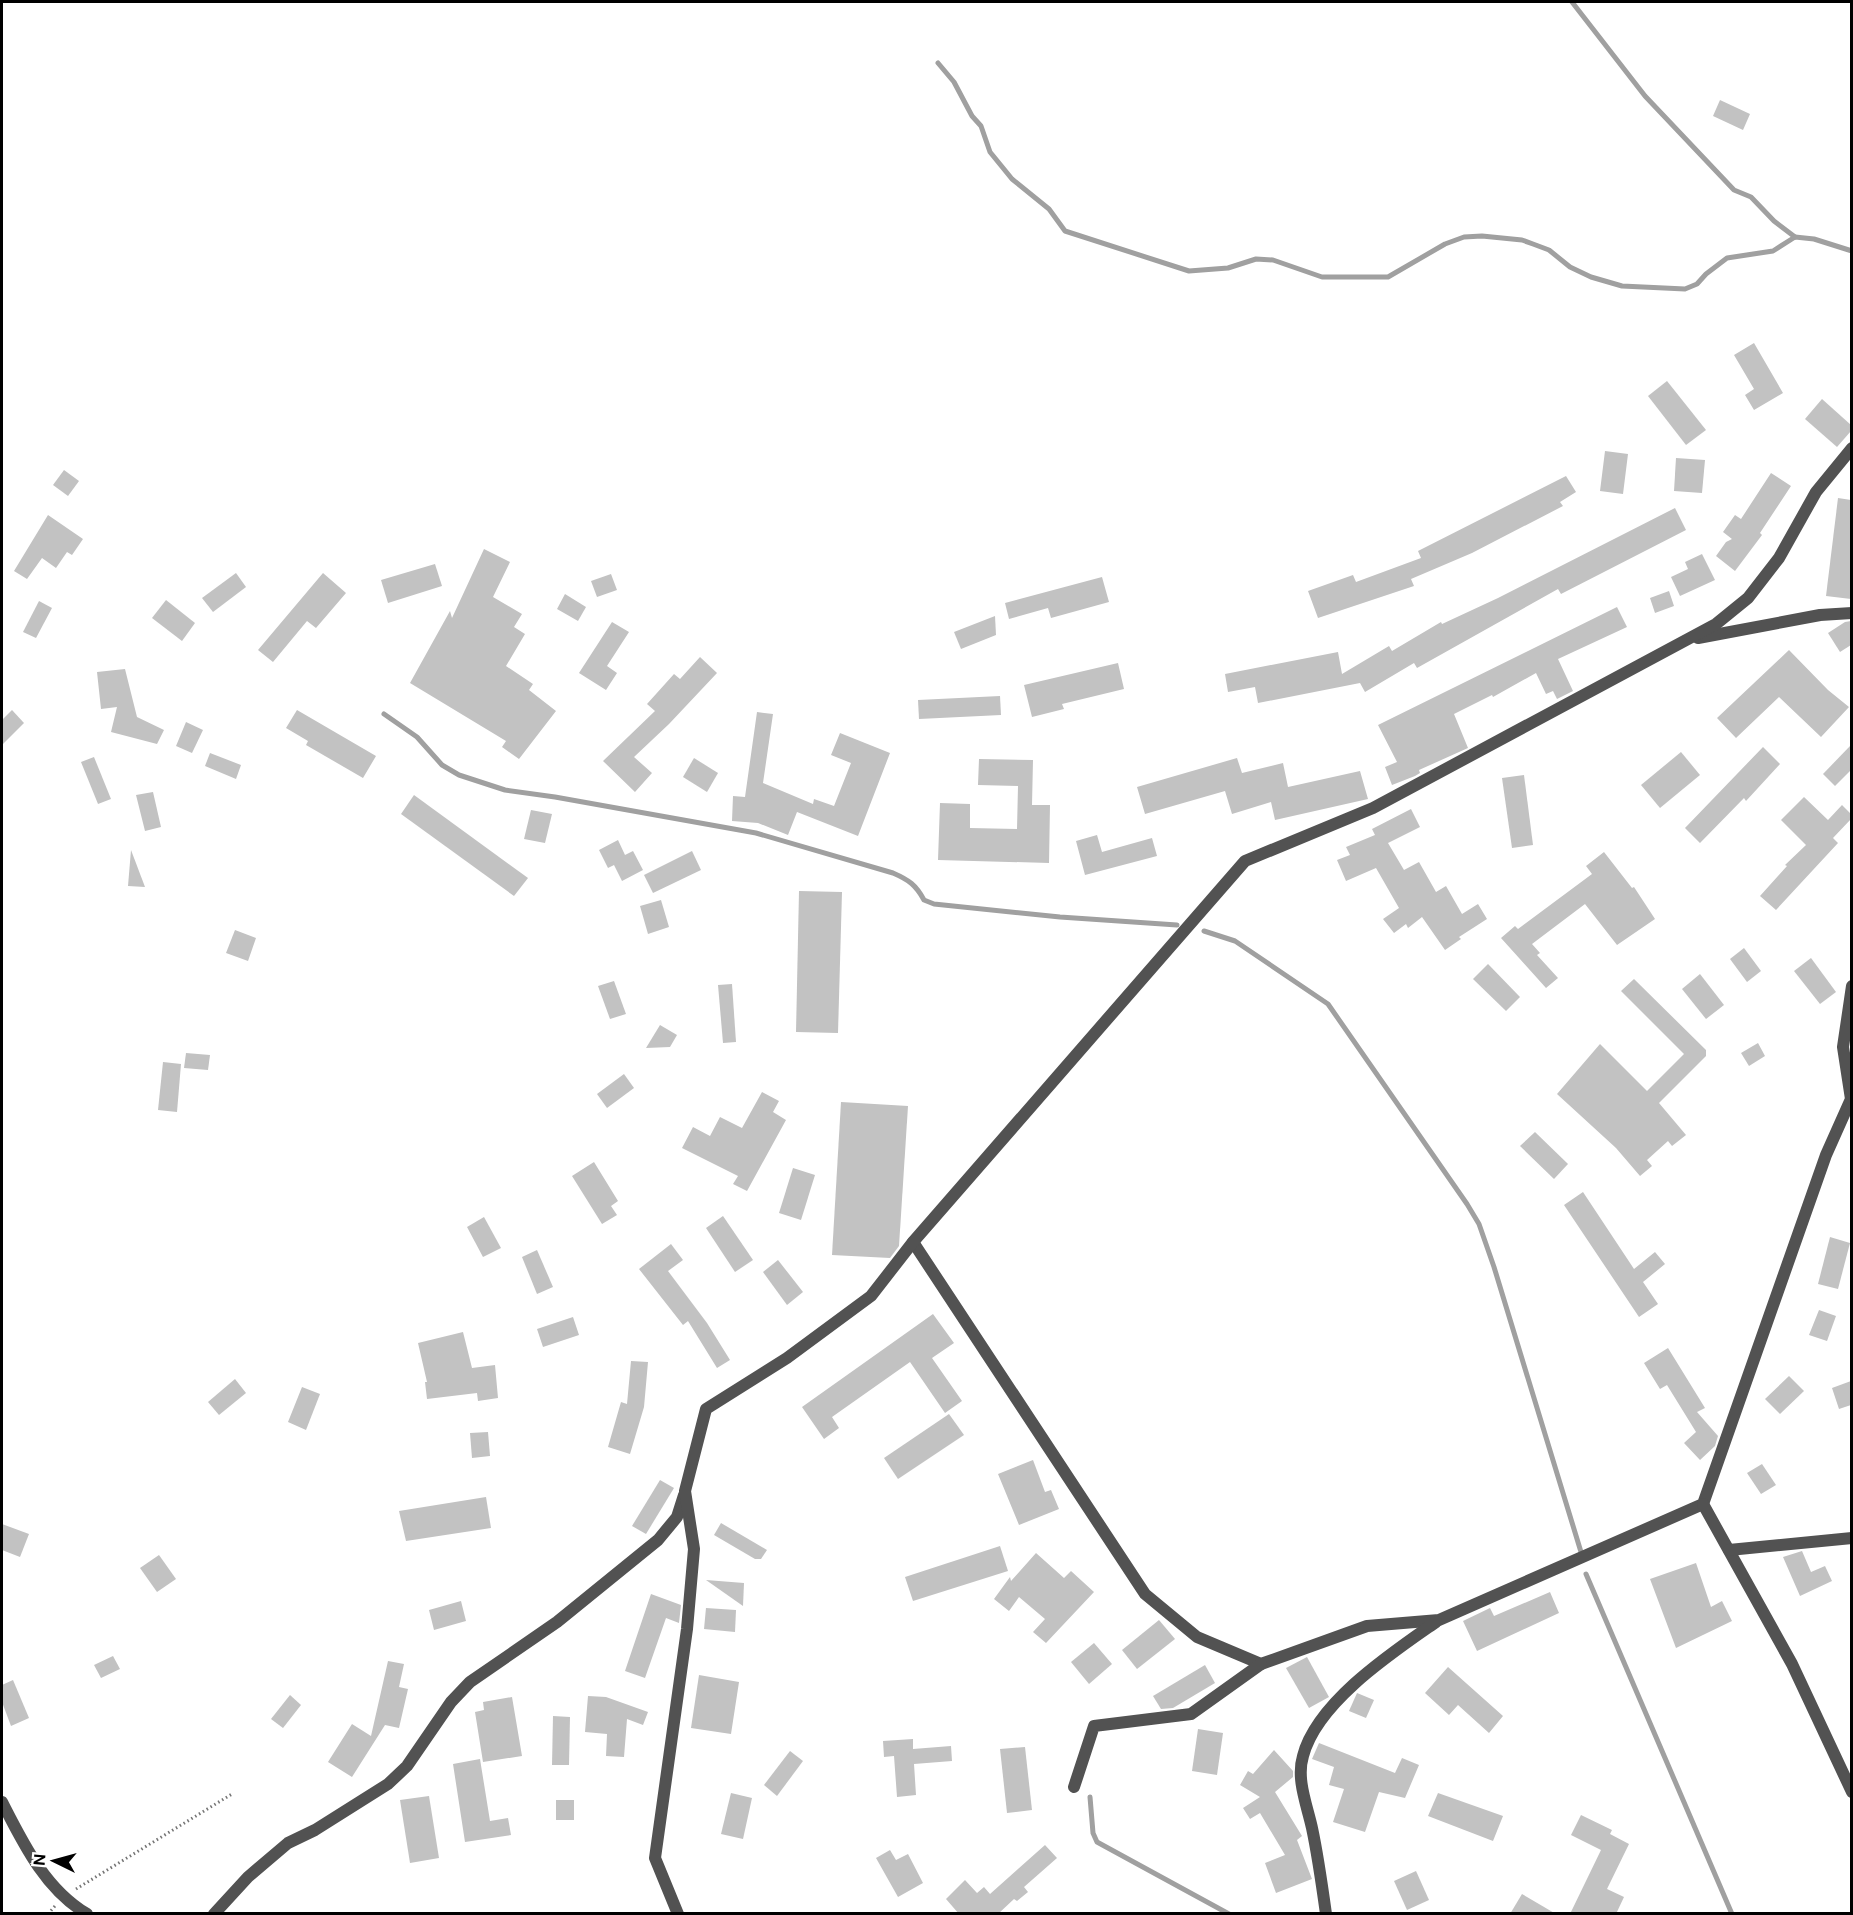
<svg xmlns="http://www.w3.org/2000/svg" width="1853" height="1915" font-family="'DM Sans',sans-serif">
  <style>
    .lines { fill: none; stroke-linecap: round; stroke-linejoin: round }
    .stream { stroke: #a0a0a0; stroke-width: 5 }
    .building { fill: #c2c2c2 }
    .path { stroke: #747474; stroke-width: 3; stroke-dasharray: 1.5 3; stroke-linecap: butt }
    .minor { stroke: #525252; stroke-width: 12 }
  </style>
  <rect width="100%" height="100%" fill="#fff"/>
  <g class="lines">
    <g class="stream">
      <path d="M1572,2L1645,96L1734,190L1751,197L1774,221L1795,237"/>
      <path d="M938,63L954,82L972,116L981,126L990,152L1012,179L1049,209L1065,231L1189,271L1228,268L1256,259L1273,260L1322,277H1388L1445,244L1464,237L1482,236L1522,240L1533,244L1549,250L1570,267L1591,277L1622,286L1685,289L1697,284L1706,274L1727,258L1773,251L1795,237L1814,239L1852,251"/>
      <path d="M384,714L417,737L442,765L459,775L505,790L555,797L756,833L893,873C909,880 916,885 924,900L934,904L1060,917L1177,925"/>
      <path d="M1204,931L1235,941L1328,1004L1467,1204L1479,1224L1494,1267L1581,1552"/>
      <path d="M1586,1574L1732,1914"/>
      <path d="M1090,1797L1093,1833L1097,1842L1229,1914"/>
    </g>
  </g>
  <g class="building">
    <path d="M1720,100L1750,114L1743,130L1713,116Z"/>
    <path d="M1754,343L1783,393L1754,410L1745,395L1754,389L1734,355Z"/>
    <path d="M1667,381L1706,430L1686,445L1648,396Z"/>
    <path d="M1822,399L1851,425V431L1837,447L1805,419Z"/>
    <path d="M1605,451L1628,454L1623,494L1600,491Z"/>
    <path d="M1676,458L1705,460L1702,493L1674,491Z"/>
    <path d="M64,470L79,481L68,496L53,485Z"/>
    <path d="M1771,473L1791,486L1760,533L1762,535L1735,571L1716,556L1726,542L1732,539L1723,532L1735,515L1741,519Z"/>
    <path d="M1566,476L1576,492L1560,502L1563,506L1472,553L1411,579L1414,586L1318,618L1308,591L1353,575L1356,582L1421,558L1418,551Z"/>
    <path d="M1838,498L1851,500V599L1826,596Z"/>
    <path d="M1675,508L1686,530L1561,594L1558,589L1417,668L1414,663L1365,692L1360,683L1258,703L1255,687L1228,692L1225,674L1338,652L1342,674L1389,646L1392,651L1441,622L1442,624L1498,598Z"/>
    <path d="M48,515L83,539L72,555L67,552L56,568L42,558L27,579L14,571Z"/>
    <path d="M484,549L510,562L493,597L522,614L514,627L525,634L506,666L533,684L529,690L556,711L519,759L502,747L506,741L410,683L450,611L452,618Z"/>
    <path d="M1702,554L1715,580L1680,596L1671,577L1688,569L1685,562Z"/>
    <path d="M435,564L442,586L388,603L381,580Z"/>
    <path d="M236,573L246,587L213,612L202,598Z"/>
    <path d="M323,573L346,593L316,628L307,621L273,662L258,650Z"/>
    <path d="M611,574L617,590L597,597L591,581Z"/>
    <path d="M1102,577L1109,602L1051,618L1048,608L1009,619L1005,603Z"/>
    <path d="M1669,591L1674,606L1655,613L1650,598Z"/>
    <path d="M565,594L586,607L578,621L557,609Z"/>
    <path d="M166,600L195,623L182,641L152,618Z"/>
    <path d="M39,601L52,608L36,638L23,632Z"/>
    <path d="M1617,607L1627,627L1558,659L1573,691L1557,699L1553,691L1546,694L1536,673L1493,697L1492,695L1454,714L1468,748L1419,770L1420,773L1415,776L1392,785L1385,767L1397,762L1378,725Z"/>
    <path d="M995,616L996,635L961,649L954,632Z"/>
    <path d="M1851,621V645L1840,652L1828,633L1845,622Z"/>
    <path d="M612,622L629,632L607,666L617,673L606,690L579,673Z"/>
    <path d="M1789,650L1828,690L1849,707L1821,737L1779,697L1736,738L1717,718Z"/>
    <path d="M700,657L717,673L669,724L634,757L652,773L635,792L603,761L655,711L647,704L674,674L680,679Z"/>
    <path d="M1118,663L1124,689L1062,704L1064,709L1032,717L1024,685Z"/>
    <path d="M125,669L137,717L164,730L157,744L111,732L117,707L101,709L97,672Z"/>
    <path d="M1000,696L1001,715L919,719L918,700Z"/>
    <path d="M12,710L24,723L2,745V720Z"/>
    <path d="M297,710L376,756L363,778L306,745L308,741L286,728Z"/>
    <path d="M757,712L773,714L763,783L813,804L814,799L834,806L851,763L831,755L840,733L890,753L858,836L797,812L788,835L758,823L732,821L733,796L745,797Z"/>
    <path d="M186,722L203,730L192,753L176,746Z"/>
    <path d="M1851,745V770L1835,786L1823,774Z"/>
    <path d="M1763,747L1780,764L1746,801L1744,798L1700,843L1685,828Z"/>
    <path d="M1681,752L1700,775L1660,808L1641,785Z"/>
    <path d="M210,753L241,765L236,779L205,766Z"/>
    <path d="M94,757L111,799L98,804L81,762Z"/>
    <path d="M694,758L718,773L707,792L683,777Z"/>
    <path d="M1237,758L1242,773L1283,763L1288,787L1360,771L1368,799L1275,820L1271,802L1232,814L1225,791L1145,814L1137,787Z"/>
    <path d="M979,759L1033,760L1032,805H1050L1049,863L938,860L940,803L970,804V828L1017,829L1018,786L978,785Z"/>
    <path d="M1524,775L1533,845L1512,848L1502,778Z"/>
    <path d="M153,792L161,827L145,831L136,795Z"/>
    <path d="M414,795L528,878L514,896L401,814Z"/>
    <path d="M1804,797L1828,820L1842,805L1851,814V819L1833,838L1838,843L1776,910L1760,896L1787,866L1785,865L1806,845L1781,820Z"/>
    <path d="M1411,809L1420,827L1388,843L1404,870L1419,862L1436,892L1446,886L1462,914L1478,904L1487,919L1459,937L1461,939L1445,950L1422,917L1408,928L1406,924L1394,933L1383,919L1399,908L1376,868L1346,881L1337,860L1350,855L1346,847L1375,835L1372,829Z"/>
    <path d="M531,810L552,814L545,843L524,839Z"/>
    <path d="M1097,835L1102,852L1152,838L1157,856L1085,875L1076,841Z"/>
    <path d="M618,840L625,855L633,851L643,870L622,881L614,865L608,868L599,850Z"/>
    <path d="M131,850L145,887L128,886Z"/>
    <path d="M692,851L701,870L653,893L644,875Z"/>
    <path d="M1604,852L1632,888L1634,887L1655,919L1617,945L1585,904L1532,944L1540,953L1537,955L1558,978L1546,988L1501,938L1515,926L1518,929L1592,874L1586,866Z"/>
    <path d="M799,891L842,892L838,1033L796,1032Z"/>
    <path d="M661,900L669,927L648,934L640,906Z"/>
    <path d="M235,930L256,938L248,961L226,953Z"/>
    <path d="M1744,948L1761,971L1747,982L1730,959Z"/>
    <path d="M1811,958L1836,992L1820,1004L1794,971Z"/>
    <path d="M1488,964L1520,997L1506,1011L1473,979Z"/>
    <path d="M1700,974L1724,1005L1706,1019L1682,989Z"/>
    <path d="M1634,979L1706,1050V1056L1659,1103L1686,1135L1672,1146L1668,1141L1647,1160L1652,1166L1640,1176L1616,1148L1557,1094L1600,1044L1647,1091L1684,1054L1621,991Z"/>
    <path d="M614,981L626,1014L610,1019L598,986Z"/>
    <path d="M732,984L736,1042L723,1043L718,985Z"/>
    <path d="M660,1025L677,1035L670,1047L646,1048Z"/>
    <path d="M1758,1043L1765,1056L1749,1066L1741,1053Z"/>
    <path d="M186,1053L210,1055L208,1070L184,1068Z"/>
    <path d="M163,1062L181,1064L177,1112L158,1110Z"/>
    <path d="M624,1074L634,1088L607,1108L597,1094Z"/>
    <path d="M762,1092L779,1101L773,1112L786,1120L747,1191L733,1184L738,1176L682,1148L693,1127L710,1136L720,1117L742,1128Z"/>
    <path d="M841,1102L908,1106L899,1246L890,1258L832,1255Z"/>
    <path d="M1535,1132L1568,1164L1554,1179L1520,1146Z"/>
    <path d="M594,1162L618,1201L611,1206L617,1215L602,1224L572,1176Z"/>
    <path d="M793,1168L815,1175L801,1220L779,1213Z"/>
    <path d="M1583,1192L1634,1269L1655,1252L1665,1264L1643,1282L1658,1304L1639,1317L1564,1205Z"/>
    <path d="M723,1216L753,1260L735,1272L706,1228Z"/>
    <path d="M484,1217L501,1248L483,1257L467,1227Z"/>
    <path d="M1830,1237L1850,1243L1838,1289L1818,1284Z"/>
    <path d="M671,1244L683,1260L668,1271L707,1323L730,1360L717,1368L688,1321L683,1325L639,1269Z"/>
    <path d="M537,1250L553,1287L537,1294L522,1257Z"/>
    <path d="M778,1260L803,1292L787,1305L763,1272Z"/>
    <path d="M1819,1310L1836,1316L1827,1341L1809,1335Z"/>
    <path d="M933,1314L954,1343L932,1358L962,1401L945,1413L910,1362L832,1417L839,1428L824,1439L802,1407Z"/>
    <path d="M573,1317L579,1335L543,1347L537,1329Z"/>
    <path d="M463,1332L472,1368L495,1365L498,1398L478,1401L477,1393L427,1399L425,1382H427L418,1343Z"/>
    <path d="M1668,1348L1705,1408L1697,1412L1718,1436L1715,1446L1700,1460L1684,1443L1696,1432L1667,1385L1660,1389L1644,1363Z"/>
    <path d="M631,1361L648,1362L644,1407L630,1454L608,1447L621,1402L627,1404Z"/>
    <path d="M1789,1376L1804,1391L1780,1414L1765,1399Z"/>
    <path d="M235,1379L246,1393L219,1415L208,1402Z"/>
    <path d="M1851,1381V1405L1839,1409L1832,1388Z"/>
    <path d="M302,1387L320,1394L306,1430L288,1422Z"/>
    <path d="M949,1414L964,1435L898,1479L884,1458Z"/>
    <path d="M488,1432L490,1456L472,1458L470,1433Z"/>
    <path d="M1033,1460L1045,1492L1051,1490L1059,1509L1019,1525L998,1474Z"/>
    <path d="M1762,1464L1776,1485L1761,1494L1747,1473Z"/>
    <path d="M660,1480L674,1488L646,1534L632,1526Z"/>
    <path d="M486,1497L491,1528L406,1541L399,1511Z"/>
    <path d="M721,1523L767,1550L761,1559H755L714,1535Z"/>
    <path d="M2,1524L29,1534L20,1557L2,1550Z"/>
    <path d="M1000,1546L1008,1571L913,1601L905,1577Z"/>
    <path d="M1802,1551L1811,1572L1825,1566L1832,1581L1800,1596L1783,1557Z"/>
    <path d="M1036,1553L1064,1578L1071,1571L1094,1592L1046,1643L1033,1632L1045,1619L1019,1597L1009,1611L994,1599L1010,1577L1011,1581Z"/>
    <path d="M159,1555L176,1579L157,1592L140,1568Z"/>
    <path d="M1696,1563L1711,1607L1722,1601L1732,1621L1676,1648L1650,1579Z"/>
    <path d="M706,1580L744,1583L743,1606Z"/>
    <path d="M1550,1592L1559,1613L1477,1651L1463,1621L1490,1608L1494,1616Z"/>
    <path d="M651,1594L681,1605L679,1623L666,1618L645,1678L625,1671Z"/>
    <path d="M461,1601L466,1621L434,1630L429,1610Z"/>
    <path d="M706,1608L736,1610L735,1632L704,1629Z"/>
    <path d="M1159,1620L1175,1639L1137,1669L1122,1650Z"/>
    <path d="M1094,1643L1112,1664L1089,1684L1071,1662Z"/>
    <path d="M113,1656L120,1669L101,1678L94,1665Z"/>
    <path d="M1307,1657L1329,1697L1309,1708L1286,1668Z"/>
    <path d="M388,1661L404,1664L399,1687L408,1689L399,1728L385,1725L352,1777L328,1762L352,1724L371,1736Z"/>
    <path d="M1205,1665L1215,1683L1173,1708L1161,1709L1153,1696Z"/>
    <path d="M1448,1667L1503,1716L1489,1733L1458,1705L1449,1715L1425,1693Z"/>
    <path d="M699,1675L739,1682L731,1734L691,1728Z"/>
    <path d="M13,1680L29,1718L11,1726L2,1702V1685Z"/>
    <path d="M1357,1693L1374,1700L1366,1718L1349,1711Z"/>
    <path d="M290,1695L301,1705L283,1728L271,1719Z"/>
    <path d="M588,1696L606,1697L648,1712L643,1725L627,1719L624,1757L606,1756L607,1734L585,1732Z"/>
    <path d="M512,1697L522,1756L483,1762L475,1712L484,1710L483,1702Z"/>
    <path d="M553,1716L570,1717L569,1765H552Z"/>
    <path d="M1198,1729L1223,1733L1217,1775L1192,1771Z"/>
    <path d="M913,1739V1749L951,1746L952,1761L914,1764L916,1795L897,1797L894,1756L884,1757L883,1741Z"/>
    <path d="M1319,1743L1395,1773L1402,1758L1419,1765L1405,1798L1379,1792L1365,1832L1333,1822L1344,1789L1329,1785L1334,1767L1312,1759Z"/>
    <path d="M1025,1747L1032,1810L1007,1813L1000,1749Z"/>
    <path d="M1274,1750L1293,1771V1777L1275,1792L1302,1836L1297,1840L1312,1879L1276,1893L1265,1863L1285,1855L1260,1813L1250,1819L1243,1808L1260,1797L1240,1785L1248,1771L1253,1774Z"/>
    <path d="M790,1751L803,1761L777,1796L764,1785Z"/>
    <path d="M480,1759L490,1821L508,1818L511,1835L465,1842L453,1764Z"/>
    <path d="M731,1793L752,1798L743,1839L721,1834Z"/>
    <path d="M1438,1793L1503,1816L1493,1841L1428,1816Z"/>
    <path d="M429,1796L439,1858L410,1863L400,1800Z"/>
    <rect x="556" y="1800" width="18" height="20"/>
    <path d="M1581,1815L1612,1830L1610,1834L1629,1844L1607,1889L1624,1897L1616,1914H1570L1601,1850L1571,1835Z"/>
    <path d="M1045,1845L1057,1858L1024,1887L1028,1892L1017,1901L1014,1899L998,1914H959L946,1899L965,1880L977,1893L984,1887L990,1894Z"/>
    <path d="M890,1850L896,1860L908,1854L923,1883L898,1897L876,1858Z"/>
    <path d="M1416,1871L1429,1900L1407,1910L1394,1881Z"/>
    <path d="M1522,1894L1556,1914H1510Z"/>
  </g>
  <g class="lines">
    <g class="path">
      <path d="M76,1889L232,1794"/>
      <path d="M48,1914L55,1906"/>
    </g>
    <g class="minor">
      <path d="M1698,638L1820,615L1852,613"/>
      <path d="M913,1242L1145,1594L1197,1637L1261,1664L1367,1626L1439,1620L1703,1504L1826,1155L1851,1099L1843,1047L1852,986"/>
      <path d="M1703,1504L1792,1664L1852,1792"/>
      <path d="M1729,1550L1852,1538"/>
      <path d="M1074,1787L1094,1726L1191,1714L1261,1664"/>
      <path d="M2,1802C23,1843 45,1889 87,1914"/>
      <path d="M214,1914L248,1877L288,1843L315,1830L388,1784L407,1766L451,1702L470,1682L557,1622L658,1540L677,1517L684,1495"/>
      <path d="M678,1914L655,1858L687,1629L694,1549L685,1491L706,1409L787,1358L871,1296L913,1242L1245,861L1373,808L1716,624L1748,598L1779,558L1816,492L1852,448"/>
      <path d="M1326,1914C1322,1885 1318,1856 1312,1828C1307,1805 1296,1779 1303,1756C1317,1702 1393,1652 1436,1622"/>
    </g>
  </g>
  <rect width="1853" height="1915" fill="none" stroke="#000000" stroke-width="6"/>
  <g transform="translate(54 1861) rotate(275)" stroke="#ffffff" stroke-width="4.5" paint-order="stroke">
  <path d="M0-4.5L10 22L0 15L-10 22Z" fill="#000000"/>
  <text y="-9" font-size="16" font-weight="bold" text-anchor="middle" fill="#000000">N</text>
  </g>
</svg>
